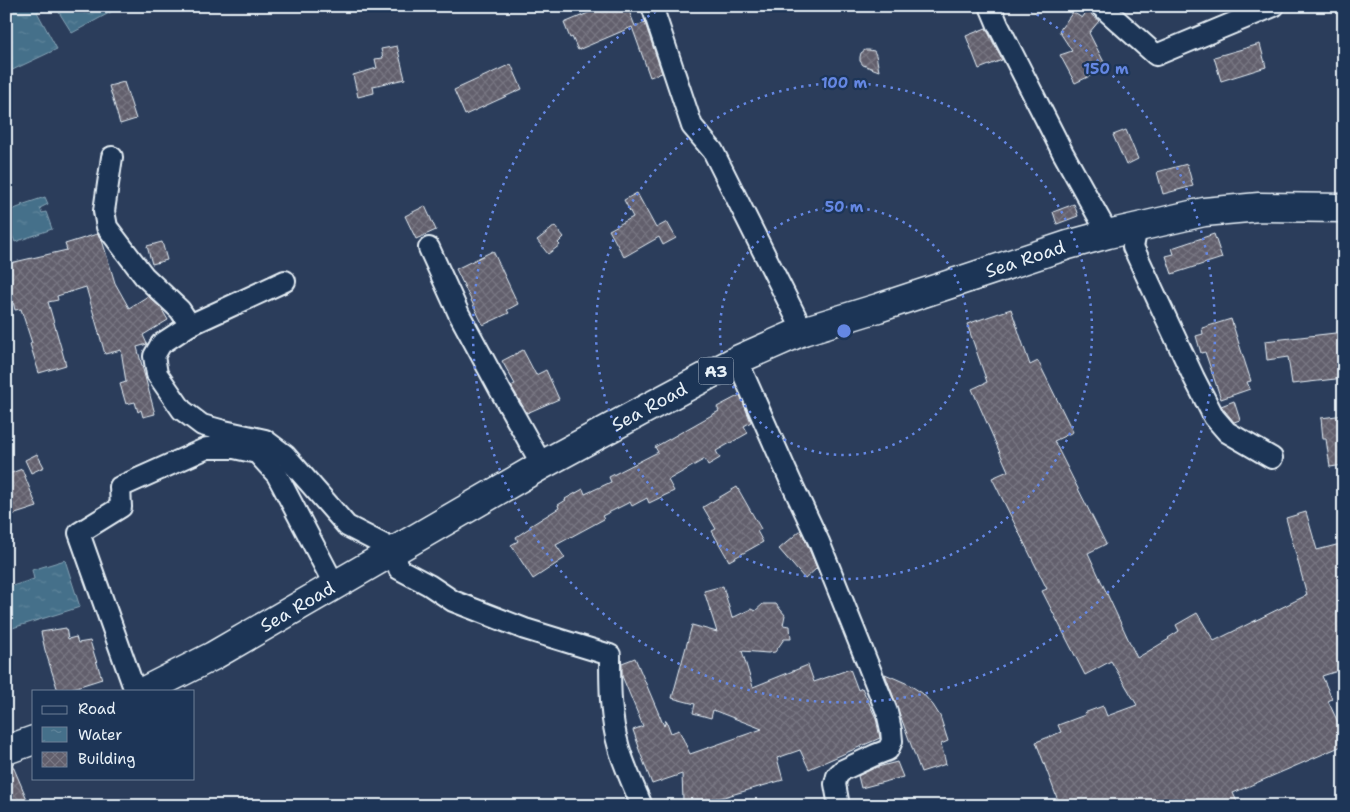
<svg xmlns="http://www.w3.org/2000/svg" width="1350" height="812" font-family="'Shantell Sans',sans-serif">
  <style>
    .water { fill: url(#water-ripples); stroke: #86a4b6 }
    .building { fill: url(#building-cross-hatch); stroke: #e8f1f8 }
    .lines { fill: none; stroke-linecap: round; stroke-linejoin: round }
    .minor-casing { stroke: #e8f1f8; stroke-width: 24 }
    .highway-casing { stroke: #e8f1f8; stroke-width: 31 }
    .minor { stroke: #1d3557; stroke-width: 20 }
    .highway { stroke: #1d3557; stroke-width: 28 }
    .ring { fill: none; stroke: #6487e3; stroke-width: 2.5; stroke-dasharray: 2.5 5 }
    .labels { text-anchor: middle; stroke-width: 4.5; stroke-linejoin: round; paint-order: stroke }
    .shield { fill: #1d3557; stroke: #abb9c8; stroke-width: 1 }
    .shield-label { font-size: 16px; font-weight: bold; fill: #e8f1f8 }
    .street-label { font-size: 18px; fill: #e8f1f8; stroke: #1d3557 }
    .centre { fill: #6487e3; stroke: #1d3557; stroke-width: 2.5 }
    .ring-label { font-size: 15px; text-anchor: middle; font-weight: bold; fill: #6487e3; stroke: #1d3557; stroke-width: 4.5; stroke-linejoin: round; paint-order: stroke }
  </style>
  <defs>
    <pattern id="water-ripples" width="26" height="14" patternUnits="userSpaceOnUse" patternTransform="scale(1.25)"><rect width="26" height="14" fill="#45708a"/><path d="M2 4q2-2 4 0t4 0M15 11q2-2 4 0t4 0" fill="none" stroke="#60859b"/></pattern>
    <pattern id="building-cross-hatch" width="8" height="8" patternUnits="userSpaceOnUse" patternTransform="scale(1.25)"><rect width="8" height="8" fill="#625f6c"/><path d="M0 0l8 8M0 8l8-8" fill="none" stroke="#787682"/></pattern>
  </defs>
  <rect width="100%" height="100%" fill="#2b3d5b"/>
  <filter id="ink" filterUnits="userSpaceOnUse"><feTurbulence type="fractalNoise" baseFrequency=".02" numOctaves="2"/><feDisplacementMap in="SourceGraphic" scale="10" xChannelSelector="R" yChannelSelector="G"/><feConvolveMatrix kernelMatrix="1 2 1 2 8 2 1 2 1" color-interpolation-filters="sRGB"/></filter>
  <g filter="url(#ink)">
    <g class="water">
      <path d="M6,6H46L37,12L57,49L6,73Z"/>
      <path d="M55,6H122L72,33Z"/>
      <path d="M45,197L48,204L40,208L42,213L46,212L52,229L15,242L6,221V212L22,206L21,205Z"/>
      <path d="M65,560L80,607L6,630V588L34,579L32,570Z"/>
    </g>
    <g class="building">
      <path d="M605,6H627L635,26L645,23L662,73L650,77L632,27L578,50L572,37L570,38L564,23Z"/>
      <path d="M1087,11L1099,21L1089,33L1107,68L1075,83L1060,55L1072,51L1059,31L1073,12L1082,18Z"/>
      <path d="M986,28L1002,60L979,69L966,36Z"/>
      <path d="M1260,44L1266,67L1221,81L1214,57Z"/>
      <path d="M397,46L405,79L373,86L374,93L358,97L353,75L377,68L375,59L383,58L381,49Z"/>
      <path d="M865,50H869L874,51L876,55L879,71L863,65L860,61V57L861,53Z"/>
      <path d="M511,64L522,89L465,115L454,90Z"/>
      <path d="M124,82L136,119L120,124L109,86Z"/>
      <path d="M1126,130L1138,159L1126,165L1113,135Z"/>
      <path d="M1187,164L1193,186L1163,194L1157,172Z"/>
      <path d="M637,193L656,228L667,222L676,238L663,245L659,237L624,257L609,230L633,217L624,200Z"/>
      <path d="M1074,204L1078,216L1057,224L1053,212Z"/>
      <path d="M425,206L436,230L416,239L405,216Z"/>
      <path d="M555,226L564,237L558,243L560,245L548,254L537,240Z"/>
      <path d="M97,234L102,240L115,283L129,308L148,296L161,308L168,320L143,335L147,344L137,347L155,414L143,417L141,410L138,412L135,402L126,404L120,384L126,382L121,350L105,354L86,287L57,296L58,300L48,302L66,365L39,373L30,344L32,343L21,309L15,310L6,274V264L67,250L65,244Z"/>
      <path d="M1214,234L1222,258L1172,274L1166,256L1174,254L1172,248Z"/>
      <path d="M162,242L167,260L152,264L147,246Z"/>
      <path d="M493,251L518,304L507,310L509,313L483,325L456,269Z"/>
      <path d="M1011,309L1030,365L1038,361L1073,432L1054,441L1106,544L1088,553L1137,658L1169,639L1168,638L1179,631L1176,625L1197,613L1214,641L1307,595L1286,518L1306,512L1317,550L1344,543V669L1322,676L1332,699L1328,701L1344,735V745L1233,793L1239,806H1060L1036,742L1061,732L1058,725L1085,715L1084,713L1103,706L1107,716L1137,705L1111,661L1085,675L1042,591L1047,589L992,478L1008,471L972,389L987,382L967,324Z"/>
      <path d="M1231,319L1251,381L1247,382L1250,389L1221,399L1205,352L1201,353L1196,336L1203,334L1202,328Z"/>
      <path d="M1344,332V378L1292,384L1288,357L1267,360L1265,341Z"/>
      <path d="M523,350L536,375L546,370L559,399L527,413L511,386L515,384L502,361Z"/>
      <path d="M740,395L751,422L744,426L748,433L716,451L720,458L708,465L705,459L668,480L674,491L649,503L647,498L632,506L630,502L602,516L604,519L556,545L565,558L533,579L511,545L518,541L516,537L531,527L530,526L559,508L558,505L566,500L565,499L583,489L585,494L611,482L609,477L658,452L655,447L719,411L717,407Z"/>
      <path d="M1234,401L1240,420L1234,422L1221,406Z"/>
      <path d="M1344,415V465L1330,467L1326,439H1323L1321,418Z"/>
      <path d="M37,454L44,467L31,473L25,460Z"/>
      <path d="M22,469L37,507L6,517V475Z"/>
      <path d="M737,487L761,529L757,531L763,542L729,561L712,531L716,529L703,507Z"/>
      <path d="M801,530L817,568L805,579L779,549Z"/>
      <path d="M723,586L732,618L751,609L755,611L763,604H776L785,615L783,625L790,626L791,639H784L775,652L768,653L742,651L753,687L808,665L814,682L850,669L858,690L862,688L876,718L880,738L809,769L800,750L777,758L783,780L724,797L683,801L682,774L652,784L638,747H639L633,730L643,726L622,676V663L635,658L664,726L666,720L671,733L679,730L690,754L762,729L713,710L711,718L693,713L695,704L672,698L692,625L717,632L704,591Z"/>
      <path d="M66,628L68,639L76,637L78,643L90,641L102,679L64,691H58L45,650L41,632Z"/>
      <path d="M885,674L908,684L922,693L933,705L940,716L948,741L941,744L946,764L921,772Z"/>
      <path d="M897,762L903,777L861,788L858,776L874,768Z"/>
      <path d="M12,764L30,806H6V765Z"/>
    </g>
    <g class="lines">
      <defs>
        <g id="minor">
          <path d="M652,6L692,126L713,151L803,331"/>
          <path d="M990,6L998,25L1063,153L1108,234"/>
          <path d="M1101,6L1156,55L1274,6"/>
          <path d="M112,157L104,211L107,227L144,276L180,310L190,325"/>
          <path d="M1137,228L1133,247L1194,378L1214,417L1227,432L1272,458"/>
          <path d="M429,248L459,314L500,390L542,465"/>
          <path d="M285,281L190,325L161,344L154,356L157,374L182,410L202,425L224,431L265,440L285,455L347,526L394,550L399,569L429,585L453,601L525,629L610,655C610,686 610,718 619,748C625,768 634,787 642,806"/>
          <path d="M737,360L791,482L819,542L887,712L891,730L892,741L888,750L875,755L843,770L837,776L835,784L839,806"/>
          <path d="M135,691L79,533L121,507L120,487L207,448H234L257,453L277,475L335,586"/>
        </g>
        <g id="highway">
          <path id="s1" d="M144,691L213,656L542,465L649,407L737,360L803,331L878,308L1068,245L1108,234L1204,212L1259,207L1344,208"/>
          <path d="M6,750L34,740"/>
        </g>
      </defs>
      <use href="#minor" class="minor-casing"/>
      <use href="#highway" class="highway-casing"/>
      <use href="#minor" class="minor"/>
      <use href="#highway" class="highway"/>
    </g>
  </g>
  <g class="ring">
    <circle cx="844" cy="331" r="124"/>
    <circle cx="844" cy="331" r="248"/>
    <path d="M1024 7A371 371 0 1 1 664 7"/>
  </g>
  <g class="labels">
    <rect class="shield" x="698.5" y="357.5" width="35" height="27" rx="4"/>
    <g class="shield-label">
      <text x="716" y="377">A3</text>
    </g>
    <g class="street-label">
      <text dy="6" stroke="none"><textPath href="#s1" startOffset="985">Sea Road</textPath></text>
      <text dy="6" stroke="none"><textPath href="#s1" startOffset="580">Sea Road</textPath></text>
      <text dy="6" stroke="none"><textPath href="#s1" startOffset="175">Sea Road</textPath></text>
    </g>
  </g>
  <circle cx="844" cy="331" r="8" class="centre"/>
  <g class="ring-label">
    <text x="1106" y="74">150 m</text>
    <text x="844" y="88">100 m</text>
    <text x="844" y="212">50 m</text>
  </g>
  <rect width="1350" height="812" fill="none" stroke="#1d3557" stroke-width="25"/>
  <rect x="12" y="12" width="1325" height="787" fill="none" stroke="#e8f1f8" stroke-width="2" filter="url(#ink)"/>
  <rect x="32" y="690" width="162" height="90" fill="#1d3557" stroke="#6e8097"/>
  <rect x="42" y="706" width="25" height="8" fill="#1d3557" stroke="#6e8097"/>
  <text x="78" y="714" font-size="15" fill="#e8f1f8">Road</text>
  <rect x="42" y="727" width="25" height="15" fill="url(#water-ripples)" stroke="#6e8097"/>
  <text x="78" y="740" font-size="15" fill="#e8f1f8">Water</text>
  <rect x="42" y="752" width="25" height="15" fill="url(#building-cross-hatch)" stroke="#6e8097"/>
  <text x="78" y="764" font-size="15" fill="#e8f1f8">Building</text>
</svg>
